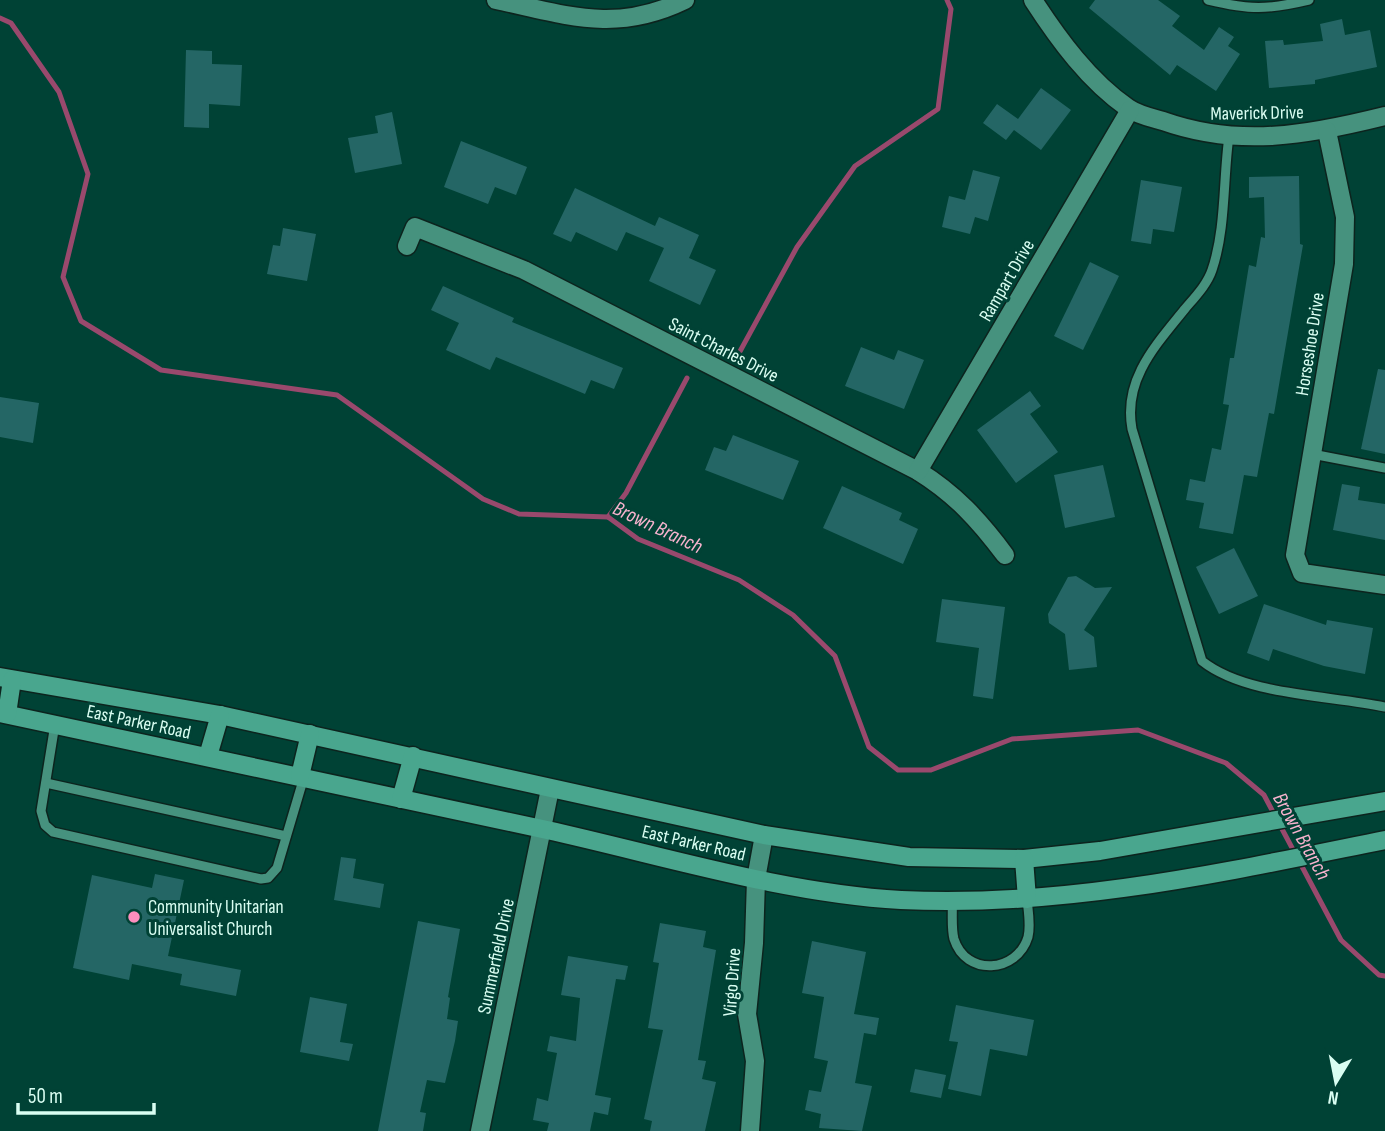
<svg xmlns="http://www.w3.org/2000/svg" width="1385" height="1131" font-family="'Sofia Sans Condensed',sans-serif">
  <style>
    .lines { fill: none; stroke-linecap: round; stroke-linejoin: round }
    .stream { stroke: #99496d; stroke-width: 5 }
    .building { fill: #246665 }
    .lane-casing { stroke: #0c241e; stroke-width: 12 }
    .street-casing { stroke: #0c241e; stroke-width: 21 }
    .secondary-casing { stroke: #0c241e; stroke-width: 21 }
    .lane { stroke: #46927e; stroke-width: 9 }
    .street { stroke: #46927e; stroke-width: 18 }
    .secondary { stroke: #49a68e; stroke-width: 18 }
    .poi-dot { fill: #fd8ebe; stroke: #004235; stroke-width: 2.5 }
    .labels { text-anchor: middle; stroke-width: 6; stroke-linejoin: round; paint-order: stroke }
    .street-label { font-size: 19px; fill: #d9fef2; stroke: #004235 }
    .poi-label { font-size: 19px; fill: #d9fef2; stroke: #004235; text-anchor: start }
    .water-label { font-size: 21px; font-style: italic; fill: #f7b3ce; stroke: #004235 }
  </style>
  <rect width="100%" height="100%" fill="#004235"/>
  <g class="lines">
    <g class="stream">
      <path d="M0,18L11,23L59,92L88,174L63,277L81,321L161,370L337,395L483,499L519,514L608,517L638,539L739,580L793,615L835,656L869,747L898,770H931L1012,739L1138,730L1226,763L1264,795L1341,940L1379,975L1385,976"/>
      <path d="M738,355L797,247L855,166L938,109L951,9L947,0"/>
      <path d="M608,517L626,493L687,378"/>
    </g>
  </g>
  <g class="building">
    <path d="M1095,0H1158L1180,16L1172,26L1204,50L1219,27L1234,37L1228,46L1240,54L1216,91L1177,65L1170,75L1089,8Z"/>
    <path d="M1342,19L1345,35L1370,30L1377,67L1315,80V84L1269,88L1265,41L1283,40L1284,45L1323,41L1320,24Z"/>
    <path d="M186,50L212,51V64L242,65L240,106L209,104V128L184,127Z"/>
    <path d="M1041,88L1071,110L1041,150L1014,130L1006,140L983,123L997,104L1018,119Z"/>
    <path d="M392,112L402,164L355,173L348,138L378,133L375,116Z"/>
    <path d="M461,141L527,167L516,195L495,187L488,204L444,187Z"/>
    <path d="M973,170L1000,177L988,221L975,217L970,234L942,227L949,196L965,200Z"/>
    <path d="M1299,176L1300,244L1303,245L1274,414L1269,413L1257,477L1244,475L1233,534L1199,528L1204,503L1186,500L1190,479L1205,482L1212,448L1221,450L1229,405L1223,404L1230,358H1234L1249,265L1256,267L1261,237L1265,238L1264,197L1249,198V177Z"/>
    <path d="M1141,180L1182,187L1174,232L1153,229L1151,244L1131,241Z"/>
    <path d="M575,188L655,226L659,217L699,235L689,258L716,270L700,305L649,281L664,248L626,232L617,251L576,232L571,242L553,234Z"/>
    <path d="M283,228L316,234L307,281L267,274L273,245L280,246Z"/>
    <path d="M1090,262L1119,276L1083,350L1054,336Z"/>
    <path d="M443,286L514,318L512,322L623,368L614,389L591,380L585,394L496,357L490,370L446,350L459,323L431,310Z"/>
    <path d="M861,347L894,360L898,350L924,360L904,409L845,386Z"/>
    <path d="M1378,369L1385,370V454L1361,449Z"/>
    <path d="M1030,391L1041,406L1030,414L1058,452L1016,483L977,430Z"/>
    <path d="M0,397L39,403L33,443L0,437Z"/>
    <path d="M733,435L799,461L783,500L705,470L714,447L726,451Z"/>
    <path d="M1103,465L1115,517L1065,528L1054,475Z"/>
    <path d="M1342,484L1360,487L1358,500L1385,504V540L1333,530Z"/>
    <path d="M842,486L902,513L899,520L918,529L903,564L823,528Z"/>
    <path d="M1234,548L1258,596L1219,614L1196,567Z"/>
    <path d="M1076,576L1095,588L1112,587L1084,630L1094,637L1097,667L1069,670L1065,634L1049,623L1048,614L1068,577Z"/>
    <path d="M942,599L1005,607L993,699L973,696L979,648L936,642Z"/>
    <path d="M1264,604L1326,625L1327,620L1373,628L1365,674L1324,666L1273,649L1269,661L1247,653Z"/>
    <path d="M341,857L356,859L353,878L384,884L380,908L334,900Z"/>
    <path d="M155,874L184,880L168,956L241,970L236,996L180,985L182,974L132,964L129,980L73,968L92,875L152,888Z"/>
    <path d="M418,921L460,929L448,997L450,998L447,1019L458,1021L455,1041L445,1083L427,1080L420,1112L426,1113L423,1131H378Z"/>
    <path d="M660,923L706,931L703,947L716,950L698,1060L706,1061L702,1079L716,1082L705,1131H650L652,1121L644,1119L663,1030L648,1028L659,963L653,962Z"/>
    <path d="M812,941L866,952L854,1014L879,1018L876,1035L864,1033L855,1083L872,1086L862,1131L819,1128L821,1114L805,1110L809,1090L821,1092L828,1061L814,1058L824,997L802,993Z"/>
    <path d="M568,956L628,966L625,980L616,979L595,1095L611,1098L608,1115L594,1112L590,1131H547L549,1123L533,1120L537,1098L548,1101L557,1053L547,1051L550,1036L576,1041L580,998L561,995Z"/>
    <path d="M310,997L347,1004L340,1042L353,1044L349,1061L300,1052Z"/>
    <path d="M956,1005L1034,1020L1027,1056L990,1049L981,1096L948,1089L958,1042L949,1041Z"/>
    <path d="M915,1069L946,1075L941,1098L910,1092Z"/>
  </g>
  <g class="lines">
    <defs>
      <g id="lane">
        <path d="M1208,0C1250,10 1267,10 1309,0"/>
        <path d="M1229,136C1223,179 1226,229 1212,270C1207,285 1194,298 1184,310C1155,346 1123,380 1132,429L1202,661C1246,696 1330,695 1385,707"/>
        <path d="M1312,454L1385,468"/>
        <path d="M55,724L41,811L45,825L53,832L261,879L268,878L277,868L304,777"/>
        <path d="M46,783L286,836"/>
        <path d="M952,901C953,912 951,928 954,939C966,977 1017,973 1028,937C1031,925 1028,910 1027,899"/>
      </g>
      <g id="street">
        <path d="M496,0C567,15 615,34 685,0"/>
        <path d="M1033,0C1059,40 1089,81 1128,108C1138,115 1152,118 1163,121C1239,148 1309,135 1385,116"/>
        <path d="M1327,131L1345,217L1344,264L1295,555L1302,573L1385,585"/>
        <path d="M407,246L415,227L524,270L918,471C955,494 979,520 1005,555"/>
        <path d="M918,471L1130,110"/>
        <path d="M480,1131L550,789"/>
        <path d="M750,1131L755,1061L747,1014L754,943L756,879L764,835"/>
      </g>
      <g id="secondary">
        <path d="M0,677L220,715L764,835L909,857L1024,859L1100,851L1385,801"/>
        <path d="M0,713C182,753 365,790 547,830C664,856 782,893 901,900C1066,908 1225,872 1385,840"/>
        <path d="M7,714L12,680"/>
        <path d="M208,756L220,715"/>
        <path d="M300,776L310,734"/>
        <path d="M401,799L413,756"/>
        <path d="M1024,859L1027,899"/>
      </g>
    </defs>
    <use href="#lane" class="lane-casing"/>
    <use href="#street" class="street-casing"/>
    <use href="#secondary" class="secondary-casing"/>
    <use href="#lane" class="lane"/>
    <use href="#street" class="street"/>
    <use href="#secondary" class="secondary"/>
  </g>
  <circle class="poi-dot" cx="134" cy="917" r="7"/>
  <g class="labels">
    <g class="street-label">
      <text transform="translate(1257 112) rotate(-1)" y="7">Maverick Drive</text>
      <text transform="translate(1006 280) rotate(-60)" y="7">Rampart Drive</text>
      <text transform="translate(1309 344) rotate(-81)" y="7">Horseshoe Drive</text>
      <text transform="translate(724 349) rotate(27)" y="7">Saint Charles Drive</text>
      <text transform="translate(139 721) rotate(12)" y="7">East Parker Road</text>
      <text transform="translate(694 842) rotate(13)" y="7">East Parker Road</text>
      <text transform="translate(495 956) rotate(-78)" y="7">Summerfield Drive</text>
      <text transform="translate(731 982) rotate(-86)" y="7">Virgo Drive</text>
    </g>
    <g class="poi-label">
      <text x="148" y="913">Community Unitarian<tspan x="148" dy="22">Universalist Church</tspan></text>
    </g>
    <g class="water-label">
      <text transform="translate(658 527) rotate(25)" y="7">Brown Branch</text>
      <text transform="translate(1302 836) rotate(61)" y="7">Brown Branch</text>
    </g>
  </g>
  <g transform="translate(1336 1082) rotate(190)" stroke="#004235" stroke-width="5" paint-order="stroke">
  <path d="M0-5L12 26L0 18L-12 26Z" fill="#d9fef2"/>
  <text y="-10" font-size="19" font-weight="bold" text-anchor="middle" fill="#d9fef2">N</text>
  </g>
  <path d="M18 1103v10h136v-10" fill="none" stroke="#d9fef2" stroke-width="3.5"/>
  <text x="28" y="1103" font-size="21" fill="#d9fef2" stroke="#004235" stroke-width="5" paint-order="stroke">50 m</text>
</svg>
